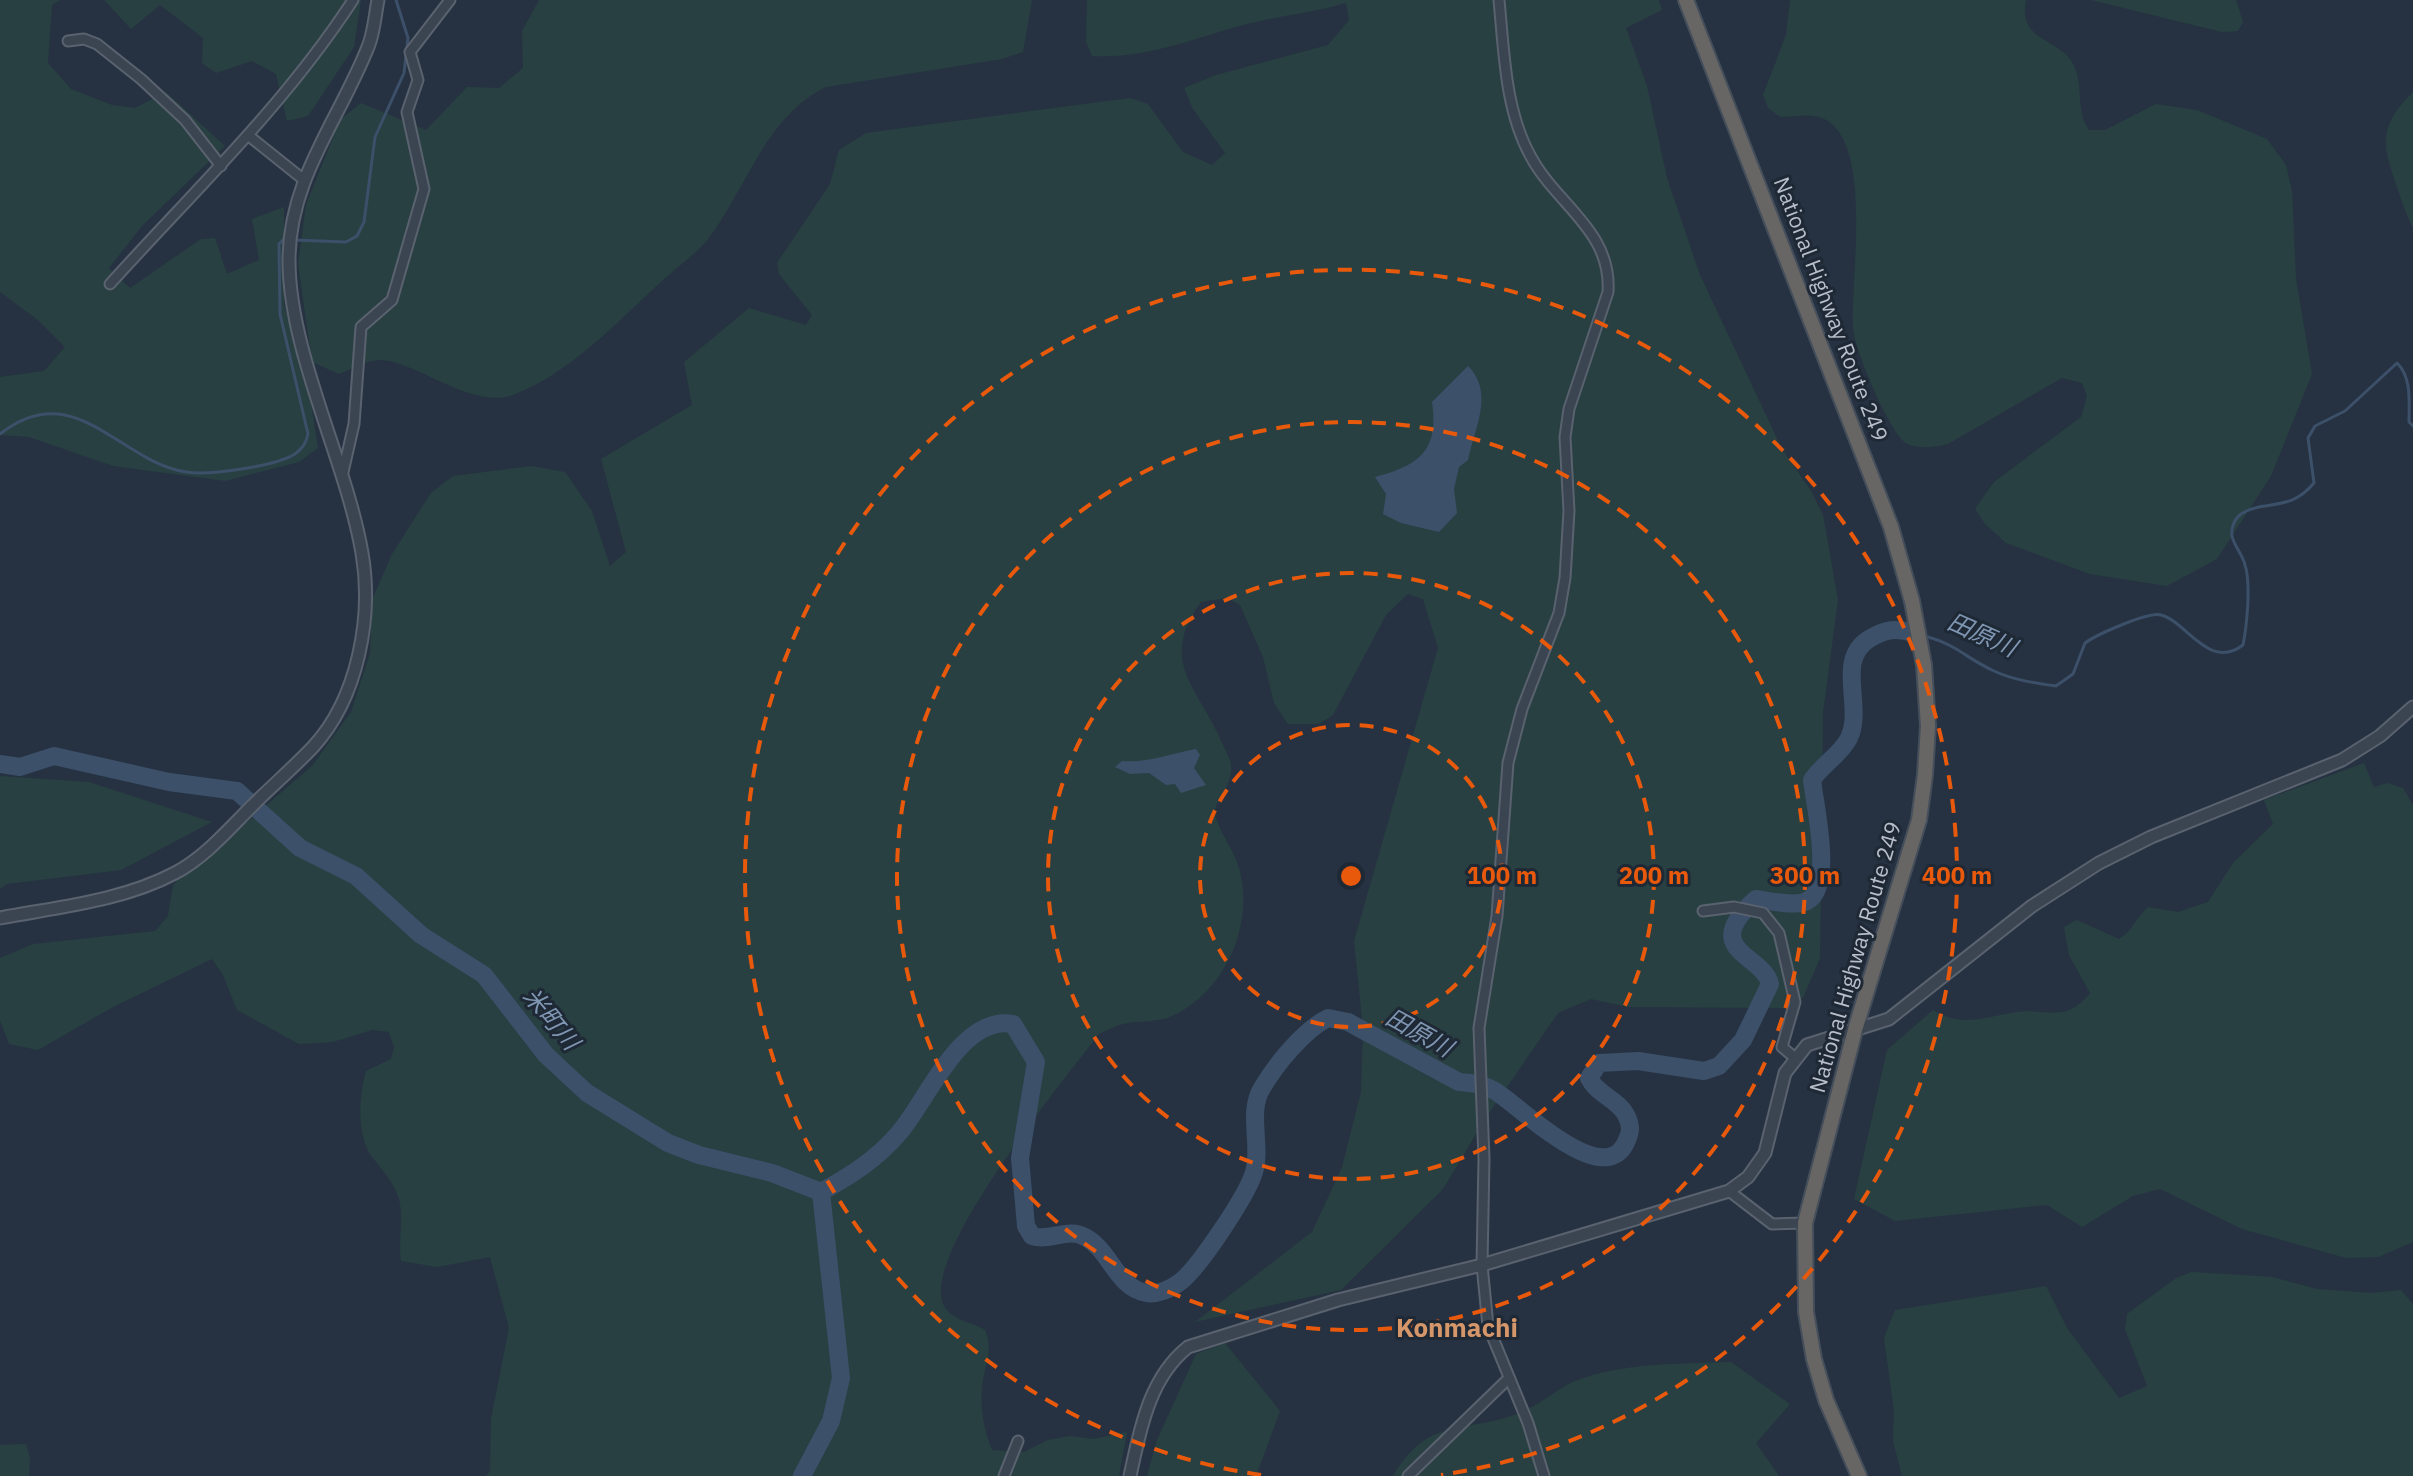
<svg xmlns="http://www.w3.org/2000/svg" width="2413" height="1476" font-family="'IBM Plex Sans','Noto Sans JP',sans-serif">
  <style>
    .green { fill: #284042 }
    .water { fill: #3c506a }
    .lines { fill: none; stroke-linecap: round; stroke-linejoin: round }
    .stream { stroke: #3c506a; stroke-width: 3 }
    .river { stroke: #3c506a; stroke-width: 18 }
    .minor-casing { stroke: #59626e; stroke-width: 13 }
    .tertiary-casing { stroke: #59626e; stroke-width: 15 }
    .trunk-casing { stroke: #454f5b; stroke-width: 18 }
    .minor { stroke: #3b4451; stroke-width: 9 }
    .tertiary { stroke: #3b4451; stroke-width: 11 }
    .trunk { stroke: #686664; stroke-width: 14 }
    .ring { fill: none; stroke: #e8590c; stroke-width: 4; stroke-dasharray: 14 10 }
    .labels { text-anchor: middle; stroke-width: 6; stroke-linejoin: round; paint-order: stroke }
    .street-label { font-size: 22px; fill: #b8bfcb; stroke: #1f2936 }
    .water-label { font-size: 24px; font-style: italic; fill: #7f96b2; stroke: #1f2936 }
    .quarter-label { font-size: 26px; font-weight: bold; fill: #d59669; stroke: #1f2936 }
    .centre { fill: #e8590c; stroke: #1f2936; stroke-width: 4 }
    .ring-label { font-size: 24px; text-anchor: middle; font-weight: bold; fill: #e8590c; stroke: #1f2936; stroke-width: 6; stroke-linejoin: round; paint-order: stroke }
  </style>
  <rect width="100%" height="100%" fill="#263241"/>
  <g class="green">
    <path d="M0,0H60L52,5L48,63L71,89L112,105L135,108L166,92L225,146L142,226L109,268L130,288L201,239L215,238L227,274L259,260L252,219L284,207V304L311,403L318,448L299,462L225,481L113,466L29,437L0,435V377L44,371L65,347L38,320L0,292Z"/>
    <path d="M104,0H361L354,47L308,116L287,121L276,74L252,61L216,73L202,63L203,38L160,5L131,29Z"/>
    <path d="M539,0H1032L1023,52L1002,59L826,87C765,117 747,188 708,239C696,254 677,267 663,280C618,321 571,373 513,395C470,410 414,359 379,360C367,360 351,369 339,374L312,362L298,264L306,205L340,120L361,103L426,130L467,87L499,88L523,68L522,31Z"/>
    <path d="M1087,0H1659L1662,10L1626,28L1647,86L1667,178L1700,275L1782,449L1811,491L1823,515L1838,600L1823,712L1820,958L1803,998L1785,1008L1628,1007L1591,999L1558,1013L1485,1119L1443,1189L1341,1290L1195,1322L1312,1232L1342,1167L1361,1092L1363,1028L1354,941L1438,648L1423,599L1408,594L1386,615L1333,715L1319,724H1288L1274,703L1263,657L1240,605L1227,598L1201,602C1157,663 1199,688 1222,743C1225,750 1231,759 1231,766C1233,783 1218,797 1214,812C1219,832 1233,848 1239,868C1255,924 1225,993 1170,1017C1157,1022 1141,1021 1127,1023C1117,1025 1108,1030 1099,1034C1067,1076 917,1258 944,1306C953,1321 972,1322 985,1330C994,1352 984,1366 982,1387C980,1409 984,1430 992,1450L1024,1452L1048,1440L1070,1436L1093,1439L1127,1432L1119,1476H486L490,1471L491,1419L509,1328L490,1257L437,1267L401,1261C398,1242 404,1217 399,1199C393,1181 383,1171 372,1157C356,1135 359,1095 366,1071L391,1059L394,1047L389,1032L372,1030L333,1042L299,1044L237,1010L223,975L212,959L113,1007L38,1050L9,1044L0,1020V958L33,944L155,931L168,916L173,885L312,766L351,712L370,653L372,600L392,554L431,493L453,476L531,466L565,472L592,511L610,566L626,552L601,459L692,405L684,362L749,308L806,325L812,315L779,274L777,263L830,184L839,150L866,133L1130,98L1148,104L1183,152L1212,165L1225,153L1193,109L1184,88L1216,75L1328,45L1349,20L1346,3C1312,13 1277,16 1243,25C1192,39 1145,59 1092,56L1086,42Z"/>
    <path d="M1790,0H2026C2018,38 2052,38 2068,57C2087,78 2073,108 2089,130H2105L2156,104L2197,110L2267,139L2286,165L2292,191L2296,279L2312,374L2271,476L2217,559L2167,586L2090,574L2006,543L1985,524L1975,509L1994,482L2081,417L2087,396L2082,383L2062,378L1948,444C1935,447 1918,450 1906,443C1889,432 1854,348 1853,328C1850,282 1873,151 1828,121C1813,112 1796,117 1780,117L1768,108L1763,95L1786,35Z"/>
    <path d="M2091,0H2236L2243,22L2238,31L2222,32Z"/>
    <path d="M2413,92V228C2406,215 2402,201 2397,187C2382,144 2378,127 2413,92Z"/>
    <path d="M2364,763L2374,787L2388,783L2403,788L2413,805V1242L2378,1257L2346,1258L2242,1229L2160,1189L2133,1196L2082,1227L2047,1205L1895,1221L1854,1199L1887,1050L1933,1010C1961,1028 1986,1017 2016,1012C2046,1008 2066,1024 2090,993L2069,955L2064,927L2077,920L2119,939C2133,930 2136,918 2148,907L2178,912L2208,902L2233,863L2273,824L2264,800Z"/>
    <path d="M0,776L89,782L212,822L121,870L7,884L0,889Z"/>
    <path d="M2192,1272L2272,1277L2317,1289L2372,1293L2401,1290L2413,1304V1476H1902L1893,1441L1894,1411L1884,1338L1895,1310L2046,1286L2067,1328L2119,1398L2147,1386L2125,1329L2127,1314L2176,1278Z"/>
    <path d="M1225,1343L1280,1411L1256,1476H1147L1157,1440L1196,1354Z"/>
    <path d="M1731,1362L1790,1404L1756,1443L1779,1476H1393C1429,1415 1463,1435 1519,1413C1538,1406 1554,1391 1573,1382C1621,1362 1680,1364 1731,1362Z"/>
    <path d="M26,1444L30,1457L29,1476H0V1445Z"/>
  </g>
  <g class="water">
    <path d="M1468,366C1495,393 1474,429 1468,460L1459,467L1454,489L1457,513L1439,532L1401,523L1383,514L1386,494L1375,477C1420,465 1439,450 1432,402Z"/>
    <path d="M1196,749L1200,755L1194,768L1206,785L1181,793L1175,784L1166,785L1149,773L1130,774L1115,767L1122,761C1148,763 1170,754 1196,749Z"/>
  </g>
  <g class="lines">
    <g class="stream">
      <path d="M294,240L346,242L357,236L364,222L375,137L404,73L408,38L396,0"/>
      <path d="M0,434C75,375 119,462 186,472C208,476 276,466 295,454C303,448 306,443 308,434L280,314L279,244L283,240"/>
      <path d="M1925,636C1958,645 1967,659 1994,671C2013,680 2035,683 2056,686L2073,674L2085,643C2096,635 2149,611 2161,615C2187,622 2209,671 2243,645C2247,625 2251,583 2245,565C2243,555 2234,546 2232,536C2231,528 2234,519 2241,514C2265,499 2289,513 2314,483L2308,438L2315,426L2345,411L2397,363C2412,377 2409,403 2409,422L2413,426"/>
    </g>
    <g class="river">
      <path d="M0,764L20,767L54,756L169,782L237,791L300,848L356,876L421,935L484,975L546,1055L587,1093L668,1143L699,1155L772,1173L821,1192"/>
      <path d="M821,1192C850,1176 877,1159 899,1133C927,1101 961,1014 1013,1024L1036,1062L1020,1158L1026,1226L1032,1236C1050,1242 1068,1227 1085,1237C1110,1250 1117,1288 1146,1293C1157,1295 1171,1289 1180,1282C1198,1269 1248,1194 1254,1172C1262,1146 1247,1112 1262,1088C1276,1064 1304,1030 1328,1018L1348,1022L1459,1082C1473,1083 1483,1084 1495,1091C1520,1106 1606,1194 1627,1140C1631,1131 1631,1126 1627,1117C1620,1100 1597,1095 1589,1078L1599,1063L1638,1061L1704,1071L1719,1066L1743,1040L1770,984C1763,954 1698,951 1756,899C1770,901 1794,907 1807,901C1834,888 1815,806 1812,780C1822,765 1842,753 1849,738C1864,707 1835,660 1869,639C1884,630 1893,628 1910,632"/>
      <path d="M802,1476L831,1421L841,1378L821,1192"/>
    </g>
    <defs>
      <g id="minor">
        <path d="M1499,0C1504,51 1505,111 1531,157C1557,205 1612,231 1608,292L1569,409L1565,437L1569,511L1565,578L1559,613L1522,709L1508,763L1497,916L1479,1028L1484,1159L1482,1265L1488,1326L1528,1423L1544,1476"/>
        <path d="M68,41L84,39L97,44L141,79L185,120L221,166"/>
        <path d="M249,136L304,180"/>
        <path d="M110,284C194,191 284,106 353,0"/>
        <path d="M343,472L354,424L361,327L392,300L424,189L407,112L418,80L410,52L450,0"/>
        <path d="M1703,911L1734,907L1763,913L1779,933L1795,1002L1782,1047L1795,1058"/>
        <path d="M1729,1191L1772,1224L1805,1223"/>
        <path d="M1004,1476L1018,1441"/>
        <path d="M1408,1476L1508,1379"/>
      </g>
      <g id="tertiary">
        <path d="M0,918C58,907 122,901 175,873C205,857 228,830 252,806C272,786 294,767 313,747C358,698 373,617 362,553C346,460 289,353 289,260C289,179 339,120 368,47C374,33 375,15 378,0"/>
        <path d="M1130,1476C1140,1430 1149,1378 1188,1347L1338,1300L1482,1265L1729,1191L1748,1177L1765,1153L1785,1073L1807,1045L1889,1019L2032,906L2099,863L2151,837L2342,760L2380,736L2413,707"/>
      </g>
      <path id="trunk" d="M1686,0L1891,527L1912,601L1924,665L1928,726L1925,775L1919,820L1855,1030L1805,1223L1806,1312L1814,1359L1826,1400L1859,1476"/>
    </defs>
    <use href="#minor" class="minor-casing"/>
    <use href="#tertiary" class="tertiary-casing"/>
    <use href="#trunk" class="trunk-casing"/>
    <use href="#minor" class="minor"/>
    <use href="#tertiary" class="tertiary"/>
    <use href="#trunk" class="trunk"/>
  </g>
  <g class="ring">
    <circle cx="1351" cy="876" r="151"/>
    <circle cx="1351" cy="876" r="303"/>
    <circle cx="1351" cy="876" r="454"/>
    <path d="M1261 1475A606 606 0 1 1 1441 1475"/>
  </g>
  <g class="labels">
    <g class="street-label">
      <text transform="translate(1831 309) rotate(69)" y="8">National Highway Route 249</text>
      <text transform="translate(1855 957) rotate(-74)" y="8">National Highway Route 249</text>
    </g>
    <g class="water-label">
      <text transform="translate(1982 635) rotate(24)" y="8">田原川</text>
      <text transform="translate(551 1019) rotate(50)" y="8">米町川</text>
      <text transform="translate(1419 1033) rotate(29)" y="8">田原川</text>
    </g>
    <g class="quarter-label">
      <text x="1457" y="1337">Konmachi</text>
    </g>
  </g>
  <circle cx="1351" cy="876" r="12" class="centre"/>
  <g class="ring-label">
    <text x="1502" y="884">100 m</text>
    <text x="1654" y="884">200 m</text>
    <text x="1805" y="884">300 m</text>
    <text x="1957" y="884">400 m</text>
  </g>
</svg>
